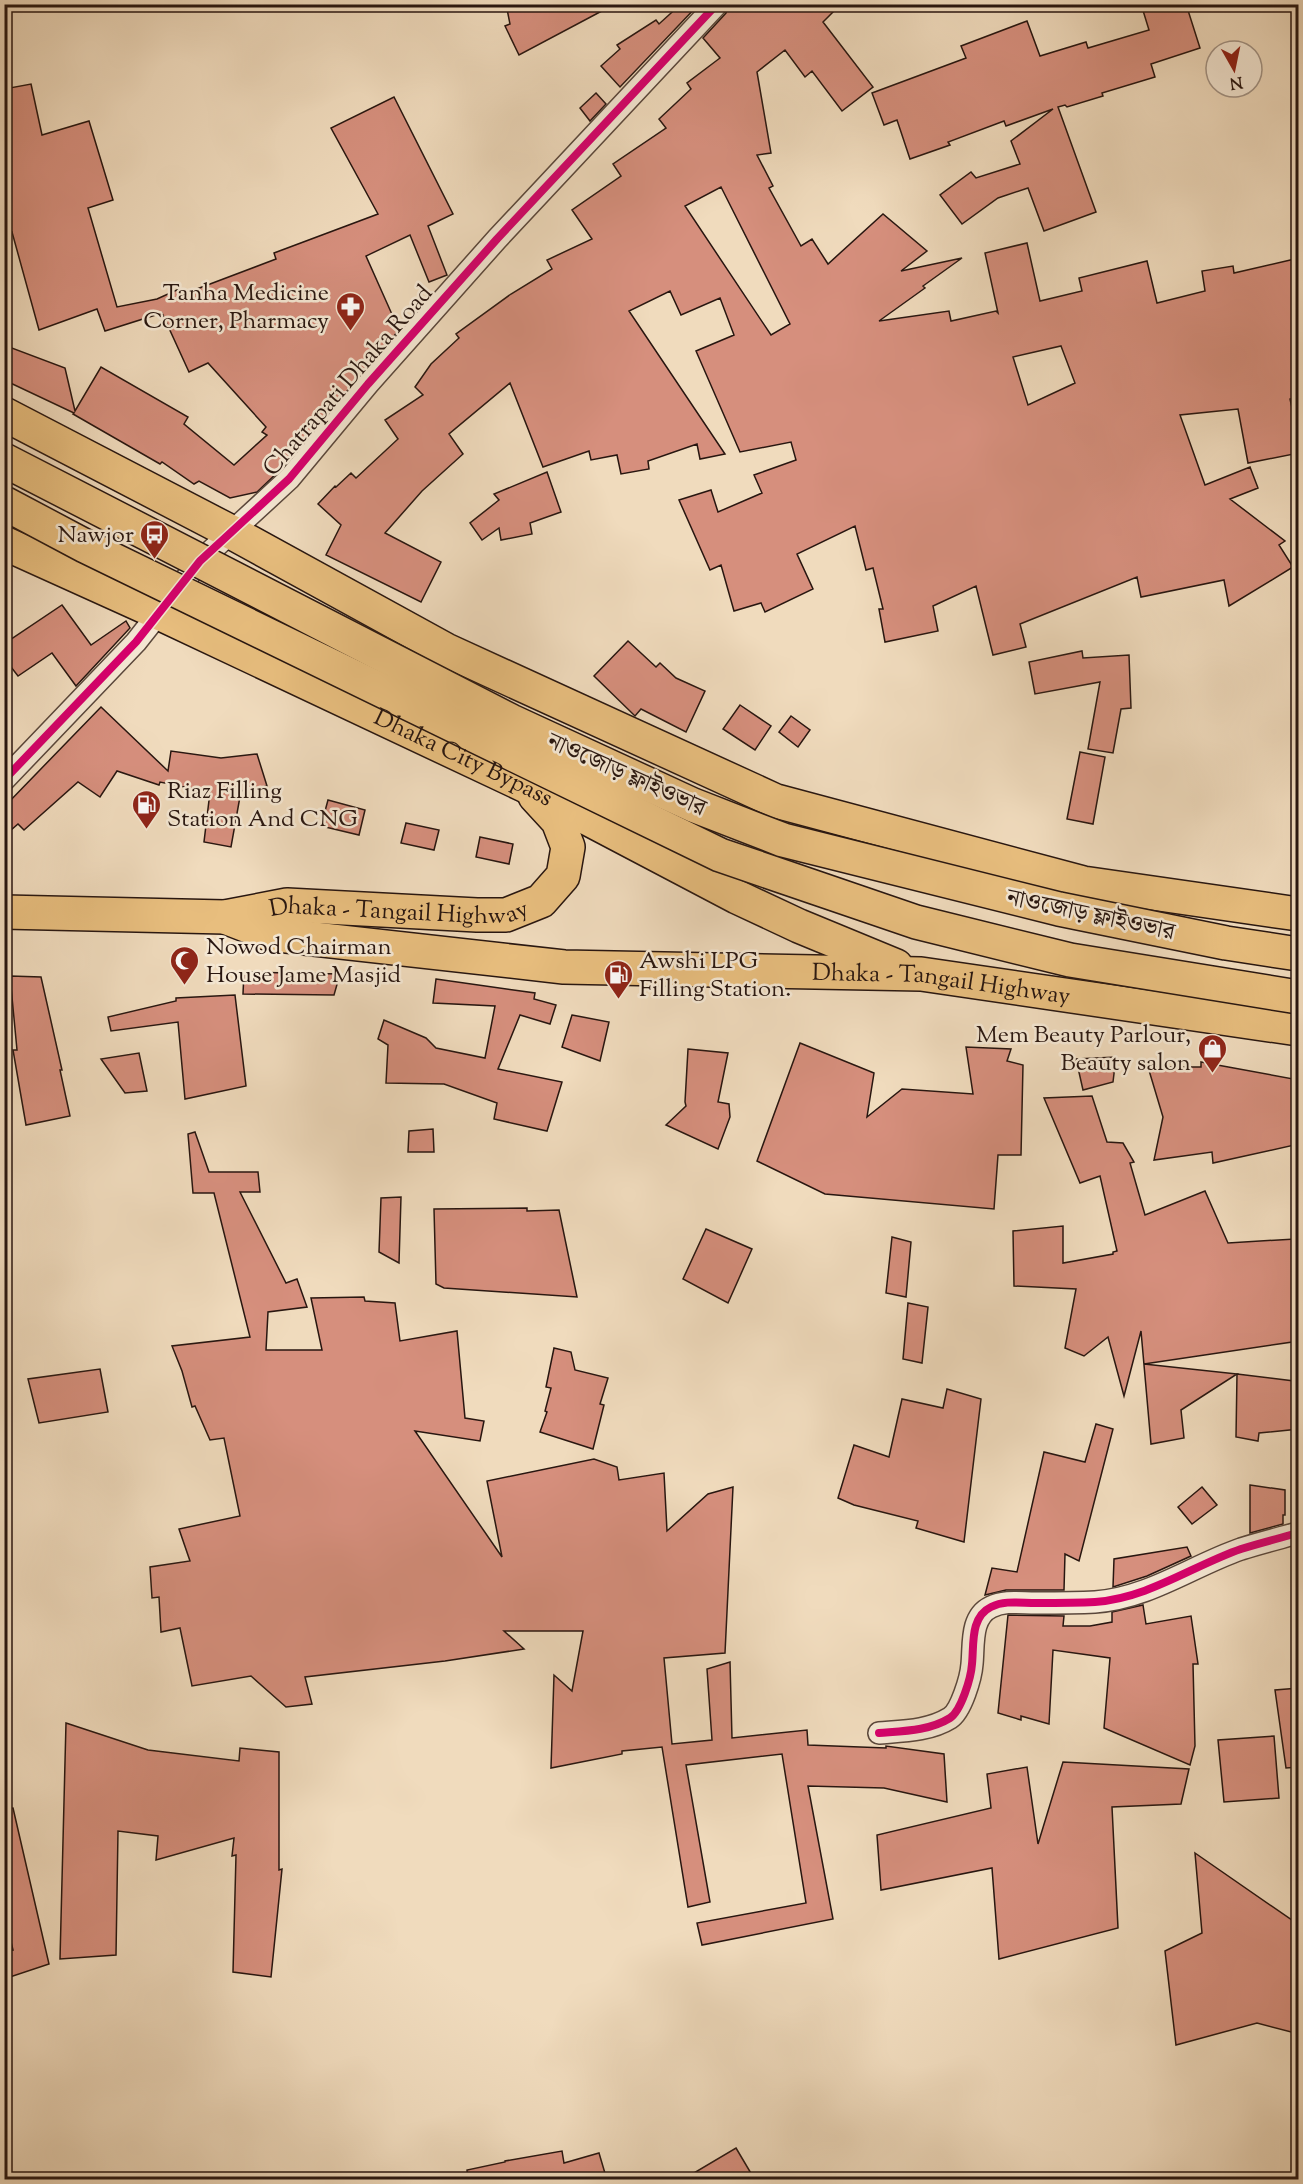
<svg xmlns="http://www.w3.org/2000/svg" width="1303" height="2184" font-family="'Sorts Mill Goudy','Noto Serif Bengali',serif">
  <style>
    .building { fill: #d68f7d; stroke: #281610; stroke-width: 1.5; fill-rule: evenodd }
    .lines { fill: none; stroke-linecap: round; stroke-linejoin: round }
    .minor-casing { stroke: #5a473b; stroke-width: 24 }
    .trunk-casing { stroke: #281610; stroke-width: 36 }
    .minor { stroke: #f5e8d4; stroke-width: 21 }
    .trunk { stroke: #e8be7e; stroke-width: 33 }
    .trunk-bridge-casing { stroke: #281610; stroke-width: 36; stroke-linecap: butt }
    .trunk-bridge { stroke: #e8be7e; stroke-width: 33 }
    .cycleway-casing { stroke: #f5e8d4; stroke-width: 11 }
    .cycleway { stroke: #d6006c; stroke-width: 8 }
    .labels { text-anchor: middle; stroke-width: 5; stroke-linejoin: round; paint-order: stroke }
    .poi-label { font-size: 24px; fill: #281610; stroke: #f5e8d4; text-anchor: end }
    .street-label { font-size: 24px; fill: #281610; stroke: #f5e8d4 }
  </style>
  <rect width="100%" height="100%" fill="#f0dbbd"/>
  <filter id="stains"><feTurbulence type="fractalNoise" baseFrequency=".00333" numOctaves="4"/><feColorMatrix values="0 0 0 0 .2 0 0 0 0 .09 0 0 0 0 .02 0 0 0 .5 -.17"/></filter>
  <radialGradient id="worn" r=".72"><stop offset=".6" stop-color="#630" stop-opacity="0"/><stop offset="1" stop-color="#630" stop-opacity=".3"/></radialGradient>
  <g class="building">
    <path d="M506,4H615L519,55L505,26L510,24Z"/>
    <path d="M681,4H699L620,87L601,66L620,49L617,45L656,20L659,24Z"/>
    <path d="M729,4H841L823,22L873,87L842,111L812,71L805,77L785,50L757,72L771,153L757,155L773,186L769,188L801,246L812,239L828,264L883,214L927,251L901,271L962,258L923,286L925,288L879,321L949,311L951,321L996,311L998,313L985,253L1027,243L1040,301L1082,291L1079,278L1147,261L1157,303L1205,291L1202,271L1233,266L1234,273L1299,258V397L1290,399L1299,439V453L1248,463L1238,409L1180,415L1205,485L1250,467L1258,488L1230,499L1285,541L1279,545L1293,567L1229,606L1224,580L1141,597L1137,577L1020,624L1026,647L993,655L976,586L933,606L938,631L885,642L879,609H883L873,568L866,570L855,526L797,554L813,589L765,612L761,603L734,611L721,565L710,570L679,500L711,490L718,512L762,493L754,475L796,460L791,442L740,452L696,351L734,335L720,298L681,315L670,291L629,311L725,454L700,459L697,444L648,461L649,469L621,474L617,455L591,460L589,451L543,467L510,383L449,434L463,454L422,491L385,533L441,562L421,602L326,555L341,525L318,504L335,486L336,487L351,473L356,478L398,439L385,420L423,395L415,387L431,364L459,338L456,334L511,294L552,269L547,260L592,239L572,210L621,176L613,164L666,128L659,119L691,89L687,83L720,58L703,38L726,13ZM721,187L790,324L771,335L685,206ZM1061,346L1075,383L1028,405L1013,357Z"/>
    <path d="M1141,4H1186L1200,48L1151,64L1155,77L1102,93L1103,96L1067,107L1065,105L1058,107L1096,212L1044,231L1028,188L998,198L962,224L940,195L971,172L976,178L1020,164L1011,141L1053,109L1006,126L1004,121L948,142L950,145L910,159L897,120L884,125L872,93L966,58L961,46L1027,21L1040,56L1086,42L1088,48L1149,30Z"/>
    <path d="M31,84L42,135L89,121L113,200L88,208L117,307L157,299L179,289L181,295L276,259L274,253L378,214L331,128L394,97L453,214L428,226L447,275L429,282L410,235L366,256L399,330L280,470L257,492L230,498L199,481L194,484L162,462L160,464L73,414L74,413L4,380V345L65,368L75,411L101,367L188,417L184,424L234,465L267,435L262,432L266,427L208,363L189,372L162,313L105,331L97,309L39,330L12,232L4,235V89Z"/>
    <path d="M596,93L606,104L590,121L580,108Z"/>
    <path d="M547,472L561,512L530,523L532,534L501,540L499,528L482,540L470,523L499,500L494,494Z"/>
    <path d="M62,605L91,645L126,621L130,628L76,686L52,653L18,676L4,658V644Z"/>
    <path d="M628,641L656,667L660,663L676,678L705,691L686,732L641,709L635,716L594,676Z"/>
    <path d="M1082,651L1083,658L1129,655L1131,708L1121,709L1113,753L1088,749L1100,682L1035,694L1029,662Z"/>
    <path d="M740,705L771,726L755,750L723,729Z"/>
    <path d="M101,707L168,771L171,751L221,758L257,754L267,786L241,791L231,847L204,842L210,792L160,782L159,785L117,771L100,797L78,782L24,830L18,824L4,836V807Z"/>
    <path d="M791,716L810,730L798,747L779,732Z"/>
    <path d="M1080,752L1105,757L1093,824L1067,819Z"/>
    <path d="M328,800L365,810L359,835L321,826Z"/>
    <path d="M406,823L439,830L434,850L401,843Z"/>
    <path d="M480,837L513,844L509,864L476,857Z"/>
    <path d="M244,972L340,974L334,995L243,994Z"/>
    <path d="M10,976L41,977L62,1070H60L70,1116L26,1125L13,1050H17Z"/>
    <path d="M436,979L535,993L534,999L556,1005L550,1024L520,1015L498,1069L562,1082L547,1131L494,1119L497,1103L444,1084L386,1083L388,1045L378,1039L384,1020L426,1038L436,1048L485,1058L495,1006L433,1003Z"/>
    <path d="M235,995L246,1086L185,1099L178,1022L111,1031L108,1017L176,1001V998Z"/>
    <path d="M572,1015L609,1022L600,1061L562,1047Z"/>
    <path d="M800,1043L874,1073L867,1117L902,1089L973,1094L966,1047L1011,1049L1007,1061L1023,1065L1021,1155H998L994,1209L825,1194L757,1161Z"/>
    <path d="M688,1049L728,1053L718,1102L729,1104L730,1117L718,1149L666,1125L686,1106L685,1102Z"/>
    <path d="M139,1053L147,1091L125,1093L101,1059Z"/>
    <path d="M1116,1057L1113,1082L1083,1090L1076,1059Z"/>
    <path d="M1201,1062L1299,1080V1144L1213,1163L1212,1152L1154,1160L1163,1117L1148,1067H1201Z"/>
    <path d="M1092,1096L1107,1142L1123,1143L1134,1162L1130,1163L1145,1215L1205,1191L1228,1243L1295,1239L1299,1254V1341L1144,1364L1237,1374L1181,1410L1184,1438L1151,1444L1141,1331L1124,1396L1108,1337L1084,1356L1065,1348L1076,1289L1014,1286L1013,1231L1063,1226V1263L1113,1254V1252L1117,1251L1100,1176L1080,1183L1044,1098Z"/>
    <path d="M433,1129L434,1152H408L409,1131Z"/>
    <path d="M195,1132L209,1172H258L260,1192H240L286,1283L297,1279L307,1307L268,1312L266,1350H322L311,1298L364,1297L365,1301L395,1303L400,1341L457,1331L465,1418L484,1421L480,1441L415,1431L502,1557L487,1481L594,1459L617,1467L619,1480L664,1473L667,1531L708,1494L733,1487L725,1653L664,1658L672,1744L712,1740L707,1669L730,1662L732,1738L807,1730L808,1745L886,1748V1746L944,1754L947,1802L884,1788L808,1786L833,1919L702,1945L697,1923L806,1903L782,1754L686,1765L710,1902L688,1907L662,1747L622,1751V1754L551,1768L554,1675L572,1691L583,1631H504L524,1649L445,1661L305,1677L312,1704L286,1707L251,1676L192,1686L180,1628L161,1632L159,1597L152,1598L150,1567L190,1561L179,1529L240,1516L224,1438L210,1440L195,1406L192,1407L182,1371L172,1346L250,1337L214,1193H193L188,1134Z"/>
    <path d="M401,1197L399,1263L379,1252L381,1198Z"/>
    <path d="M527,1208V1211L559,1210L577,1297L444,1288L436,1284L434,1209Z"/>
    <path d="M706,1229L752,1249L728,1303L683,1279Z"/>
    <path d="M892,1237L911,1242L906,1297L886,1293Z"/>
    <path d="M908,1303L928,1307L922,1363L903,1359Z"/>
    <path d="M554,1348L571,1352L575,1370L608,1378L600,1404L604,1405L593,1449L540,1432L547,1412L545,1411L551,1388L546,1387Z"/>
    <path d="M100,1369L108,1412L39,1423L28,1379Z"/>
    <path d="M1237,1374L1294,1381L1295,1388H1299V1429L1259,1433L1258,1441L1236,1437Z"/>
    <path d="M947,1389L981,1399L964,1542L916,1528L918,1521L854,1505L838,1498L854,1445L889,1457L902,1399L943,1408Z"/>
    <path d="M1096,1424L1113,1429L1079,1561L1065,1554L1064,1590H1006L985,1595L992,1568L1017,1572L1044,1452L1085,1462Z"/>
    <path d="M1250,1485L1285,1490V1515H1283V1524L1250,1533Z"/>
    <path d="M1202,1487L1217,1505L1192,1524L1178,1507Z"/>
    <path d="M1187,1547L1191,1556L1147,1576L1113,1587L1114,1559Z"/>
    <path d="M1143,1605L1146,1624L1191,1616L1198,1664H1193L1195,1746L1190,1765L1104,1728L1110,1658L1053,1650L1049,1724L1021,1716V1720L998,1713L1008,1615L1064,1616L1063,1626H1090L1112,1622V1612Z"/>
    <path d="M1299,1688V1767L1286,1768L1275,1690Z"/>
    <path d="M66,1723L148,1750L239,1761L240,1748L279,1752V1870L282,1869L271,1977L233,1972L236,1855L232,1856L234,1838L156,1860L158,1836L118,1831L116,1955L60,1959Z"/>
    <path d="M1274,1736L1279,1798L1224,1802L1218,1740Z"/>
    <path d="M1063,1762L1189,1769L1181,1804L1112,1807L1118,1928L999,1959L992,1868L881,1890L877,1835L991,1808L987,1774L1027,1767L1038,1844Z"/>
    <path d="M13,1808L49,1964L4,1979V1951L13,1950L4,1913V1809Z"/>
    <path d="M1195,1853L1299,1925V2034L1257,2023L1176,2045L1165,1951L1202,1933Z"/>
    <path d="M736,2148L755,2180H682Z"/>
    <path d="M562,2151L564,2163L599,2153L607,2180H468L467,2170L505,2162V2161Z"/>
  </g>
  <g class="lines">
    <defs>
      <g id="minor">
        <path d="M4,780L136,642L200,561L289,479L368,384L497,239L717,4"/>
        <path d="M879,1733C903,1731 929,1731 950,1718C961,1711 971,1678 972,1664C974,1645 970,1617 991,1607C1005,1600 1020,1603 1036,1603C1056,1603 1076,1603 1095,1602C1149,1598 1192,1566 1241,1549C1260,1543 1280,1538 1298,1533"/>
      </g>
      <g id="trunk">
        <path d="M4,414L231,532L446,650L776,801L1083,883L1298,914"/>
        <path id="s1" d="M4,543L159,613L526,786L737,897L799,926L896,966"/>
        <path id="s2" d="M4,912L225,917L287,905L477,915H506L541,901L563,876L568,847L558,821L535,796"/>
        <path id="s3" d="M225,917L269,934L564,967L921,974L1298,1029"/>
      </g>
    </defs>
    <use href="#minor" class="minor-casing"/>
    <use href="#trunk" class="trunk-casing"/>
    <use href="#minor" class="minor"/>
    <use href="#trunk" class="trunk"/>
    <defs>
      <g id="trunk-bridge">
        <path d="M4,460L511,721L693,805L783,840L1059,909L1226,943L1298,954"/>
        <path d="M4,503L85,546L720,855L916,922L1070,960L1298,997"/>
      </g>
    </defs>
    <use href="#trunk-bridge" class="trunk-bridge-casing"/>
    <use href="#trunk-bridge" class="trunk-bridge"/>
    <defs>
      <g id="cycleway">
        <path d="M4,780L136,642L200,561L289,479L368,384L497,239L717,4"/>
        <path d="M879,1733C903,1731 929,1731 950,1718C961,1711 971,1678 972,1664C974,1645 970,1617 991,1607C1005,1600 1020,1603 1036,1603C1056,1603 1076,1603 1095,1602C1149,1598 1192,1566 1241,1549C1260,1543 1280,1538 1298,1533"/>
      </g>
    </defs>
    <use href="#cycleway" class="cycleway-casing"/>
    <use href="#cycleway" class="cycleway"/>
  </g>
  <defs>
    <symbol id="pharmacy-pin" viewBox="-11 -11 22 30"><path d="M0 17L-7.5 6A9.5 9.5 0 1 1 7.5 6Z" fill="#8f2418" stroke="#f5e8d4"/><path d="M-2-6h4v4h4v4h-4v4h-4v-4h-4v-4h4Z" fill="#fff"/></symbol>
    <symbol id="bus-pin" viewBox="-11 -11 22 30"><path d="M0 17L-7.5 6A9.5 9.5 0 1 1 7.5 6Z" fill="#8f2418" stroke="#f5e8d4"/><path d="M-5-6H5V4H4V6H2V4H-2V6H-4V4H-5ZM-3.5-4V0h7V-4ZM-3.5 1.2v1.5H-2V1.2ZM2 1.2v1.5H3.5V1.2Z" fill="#fff"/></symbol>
    <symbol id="fuel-pin" viewBox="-11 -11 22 30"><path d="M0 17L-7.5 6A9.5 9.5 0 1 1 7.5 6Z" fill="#8f2418" stroke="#f5e8d4"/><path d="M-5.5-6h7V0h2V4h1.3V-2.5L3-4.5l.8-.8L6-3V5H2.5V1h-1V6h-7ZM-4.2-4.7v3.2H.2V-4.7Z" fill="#fff"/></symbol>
    <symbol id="mosque-pin" viewBox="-11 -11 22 30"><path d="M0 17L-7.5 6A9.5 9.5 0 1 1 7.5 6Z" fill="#8f2418" stroke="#f5e8d4"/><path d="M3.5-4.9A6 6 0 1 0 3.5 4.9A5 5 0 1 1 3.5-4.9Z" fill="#fff"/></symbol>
    <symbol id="shop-pin" viewBox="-11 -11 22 30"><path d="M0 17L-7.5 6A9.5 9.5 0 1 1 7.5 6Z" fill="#8f2418" stroke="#f5e8d4"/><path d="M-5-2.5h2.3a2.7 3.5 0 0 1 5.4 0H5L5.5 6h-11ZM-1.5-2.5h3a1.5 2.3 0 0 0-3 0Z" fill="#fff"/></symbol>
  </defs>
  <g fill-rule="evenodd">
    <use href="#pharmacy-pin" x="334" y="290" width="33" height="45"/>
    <use href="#bus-pin" x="138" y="518" width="33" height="45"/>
    <use href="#fuel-pin" x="130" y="788" width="33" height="45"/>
    <use href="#mosque-pin" x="168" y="944" width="33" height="45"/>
    <use href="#fuel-pin" x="602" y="958" width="33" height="45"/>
    <use href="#shop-pin" x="1196" y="1032" width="33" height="45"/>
  </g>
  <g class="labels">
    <g class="poi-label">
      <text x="329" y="300">Tanha Medicine<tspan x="329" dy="28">Corner, Pharmacy</tspan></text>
      <text x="134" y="542">Nawjor</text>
      <text x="167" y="798" text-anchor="start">Riaz Filling<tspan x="167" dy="28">Station And CNG</tspan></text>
      <text x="206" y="954" text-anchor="start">Nowod Chairman<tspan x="206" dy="28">House Jame Masjid</tspan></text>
      <text x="639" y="968" text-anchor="start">Awshi LPG<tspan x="639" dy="28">Filling Station.</tspan></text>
      <text x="1191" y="1042">Mem Beauty Parlour,<tspan x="1191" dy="28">Beauty salon</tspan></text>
    </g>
    <g class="street-label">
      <text transform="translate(347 380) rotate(-49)" y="8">Chatrapati Dhaka Road</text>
      <text dy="8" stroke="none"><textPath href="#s1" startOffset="507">Dhaka City Bypass</textPath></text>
      <text transform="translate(627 774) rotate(24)" y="8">নাওজোড় ফ্লাইওভার</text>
      <text dy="8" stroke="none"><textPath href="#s2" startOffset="396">Dhaka - Tangail Highway</textPath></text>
      <text transform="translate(1091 914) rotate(12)" y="8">নাওজোড় ফ্লাইওভার</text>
      <text dy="8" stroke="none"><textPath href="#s3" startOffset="722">Dhaka - Tangail Highway</textPath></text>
    </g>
  </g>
  <rect width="1303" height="2184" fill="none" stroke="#f0dbbd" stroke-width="24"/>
  <rect x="6" y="6" width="1291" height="2172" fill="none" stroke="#281610" stroke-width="3"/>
  <rect x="12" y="12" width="1279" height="2160" fill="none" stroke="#281610" stroke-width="1.5"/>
  <g transform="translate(1234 69) rotate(171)"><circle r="28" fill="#f5e8d4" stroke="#a39486" stroke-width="1.5"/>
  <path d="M0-4.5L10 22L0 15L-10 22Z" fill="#8f2418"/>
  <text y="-9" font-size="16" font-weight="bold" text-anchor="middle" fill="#281610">N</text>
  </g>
  <rect width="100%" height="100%" filter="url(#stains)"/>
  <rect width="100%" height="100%" fill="url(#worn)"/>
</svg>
